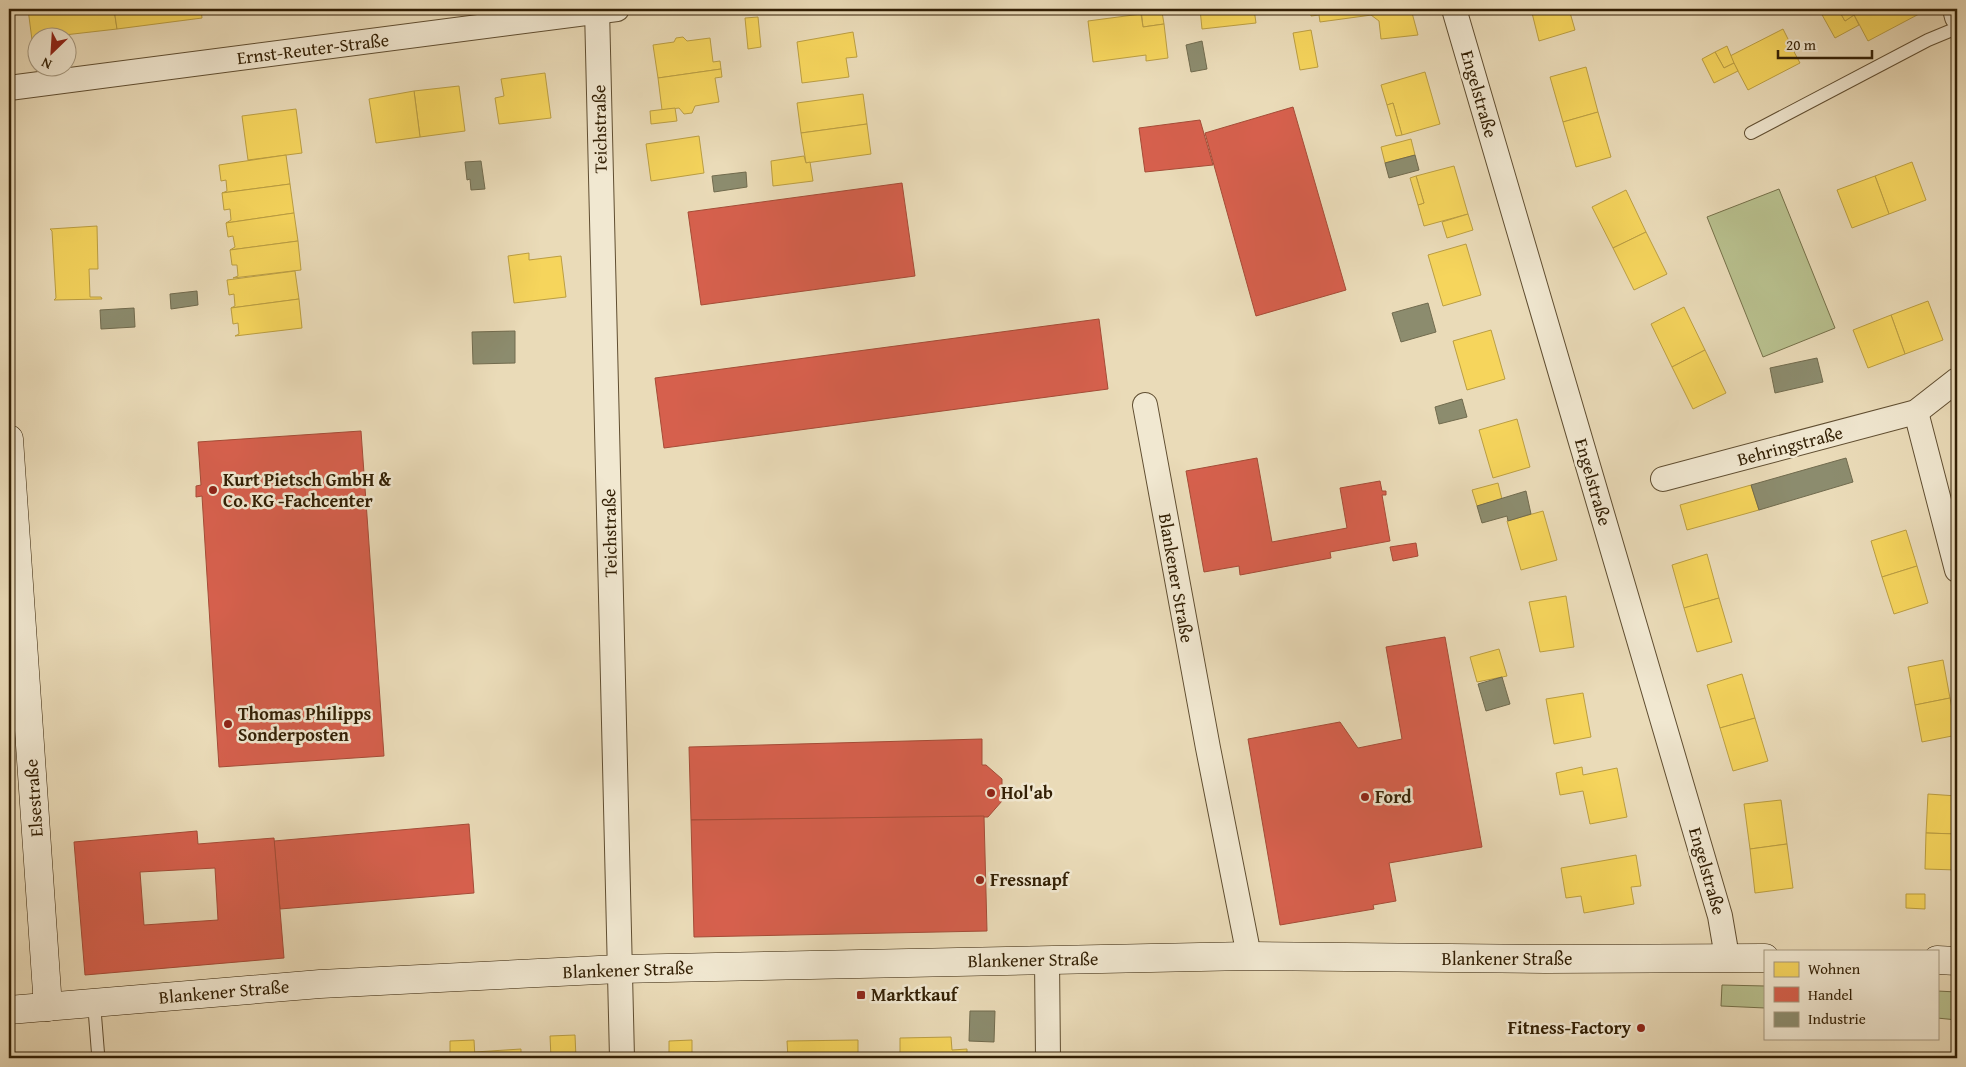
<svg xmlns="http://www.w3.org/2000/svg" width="1966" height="1067" font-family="'Gentium Book Plus',serif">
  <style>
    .green { fill: #b8c08e; stroke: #757049 }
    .homes { fill: #f6d55c; stroke: #bb9e42 }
    .shops { fill: #d6604d; stroke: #a54c37; fill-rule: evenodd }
    .industry { fill: #8c8c6e; stroke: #716b4e }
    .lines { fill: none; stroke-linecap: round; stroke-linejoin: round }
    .lane-casing { stroke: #604e31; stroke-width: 14 }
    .street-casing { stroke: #604e31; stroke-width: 26 }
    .secondary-casing { stroke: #321f04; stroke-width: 29 }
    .lane { stroke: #f1e8d1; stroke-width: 12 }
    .street { stroke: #f1e8d1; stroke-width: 24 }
    .secondary { stroke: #f1e8d1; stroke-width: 28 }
    .poi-dot { fill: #8f2418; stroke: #f1e8d1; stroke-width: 2 }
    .labels { text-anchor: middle; stroke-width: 5; stroke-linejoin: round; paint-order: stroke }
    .street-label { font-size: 18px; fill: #321f04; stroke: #f1e8d1 }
    .poi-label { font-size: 18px; font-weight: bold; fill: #321f04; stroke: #f1e8d1; text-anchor: start }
  </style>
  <rect width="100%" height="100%" fill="#eadbb8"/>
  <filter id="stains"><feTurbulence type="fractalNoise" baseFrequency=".004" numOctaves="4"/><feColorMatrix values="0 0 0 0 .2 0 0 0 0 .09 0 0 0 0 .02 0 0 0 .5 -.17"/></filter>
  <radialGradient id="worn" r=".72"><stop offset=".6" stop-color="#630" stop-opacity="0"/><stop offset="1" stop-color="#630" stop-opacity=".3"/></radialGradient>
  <g class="green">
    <path d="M1779,189L1835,328L1763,357L1707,217Z"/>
    <path d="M1722,985L1765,986V1008L1721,1006Z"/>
    <path d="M1937,991L1957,992V1020L1937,1018Z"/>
  </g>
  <g class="homes">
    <path d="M28,9H114L117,29L38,38V40H32Z"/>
    <path d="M114,9H201L202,18L117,29Z"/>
    <path d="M1141,9H1157V13L1162,12L1164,24L1143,27Z"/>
    <path d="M1200,9H1254L1256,23L1202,29Z"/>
    <path d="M1310,9H1378L1379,14L1320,22L1319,15L1311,16Z"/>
    <path d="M1378,9H1411L1418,35L1381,39L1379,21L1371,15L1379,14Z"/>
    <path d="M1531,9H1569L1575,30L1539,41Z"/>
    <path d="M1829,9H1838L1845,21L1854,15L1859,25L1835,38L1821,13Z"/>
    <path d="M1838,9H1851L1854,15L1845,21Z"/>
    <path d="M1851,9H1916L1919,14L1868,41Z"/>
    <path d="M1141,14L1143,27L1164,24L1168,58L1146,61V55L1093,62L1088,21Z"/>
    <path d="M758,17L761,47L748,49L745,18Z"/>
    <path d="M1783,29L1790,43L1792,41L1795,47L1792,48L1800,63L1748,90L1730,56Z"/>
    <path d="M1311,30L1318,67L1300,70L1293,33Z"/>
    <path d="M853,32L857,57L846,58L849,77L802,83L797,42Z"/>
    <path d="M683,37L687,41L710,38L713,62L720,61L721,69L658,78L653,45L674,42L676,38Z"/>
    <path d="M1727,46L1734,63L1724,68L1715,52Z"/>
    <path d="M1715,52L1724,68L1734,63L1738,71L1714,83L1702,59Z"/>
    <path d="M1586,67L1598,112L1563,122L1550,77Z"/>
    <path d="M721,69L722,77L715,78L719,102L695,106L692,113L684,114L679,108L662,110L658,78Z"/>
    <path d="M1425,72L1440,124L1402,135L1393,103L1387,105L1381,85Z"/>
    <path d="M545,73L551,118L499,124L495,98L504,96L501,79Z"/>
    <path d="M459,86L465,131L420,137L414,91Z"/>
    <path d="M414,91L420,137L376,143L369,99Z"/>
    <path d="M863,94L867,124L801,133L797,103Z"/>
    <path d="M1393,103L1402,135L1396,136L1387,105Z"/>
    <path d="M675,108L677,121L651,124L650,111Z"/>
    <path d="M296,109L302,153L248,160L242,116Z"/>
    <path d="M1598,112L1611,157L1576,167L1563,122Z"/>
    <path d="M867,124L871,154L806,163L801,133Z"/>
    <path d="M699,136L704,173L651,181L646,144Z"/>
    <path d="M1411,139L1415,155L1385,163L1381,147Z"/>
    <path d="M286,155L290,184L222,193L227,191L226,180L221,181L219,165Z"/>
    <path d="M804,156L806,163L810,162L813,181L773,186L771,161Z"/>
    <path d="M1912,162L1926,200L1889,214L1875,176Z"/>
    <path d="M1454,166L1468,214L1424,226L1418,205L1424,203L1416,176Z"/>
    <path d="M1416,176L1424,203L1418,205L1410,178Z"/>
    <path d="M1875,176L1889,214L1852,228L1837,190Z"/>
    <path d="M290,184L294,213L226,223L231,220L230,209L224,210L222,193Z"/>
    <path d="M1626,190L1646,232L1613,248L1592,207Z"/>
    <path d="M294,213L298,241L230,250L235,247L233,236L228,237L226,223Z"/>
    <path d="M1468,214L1473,230L1447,238L1442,222Z"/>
    <path d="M97,226L98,269H89L90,297H101L102,299L54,300L56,298L52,231L50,229Z"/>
    <path d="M1646,232L1667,274L1634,290L1613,248Z"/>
    <path d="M298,241L301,270L233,278L238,276L237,265H232L230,250Z"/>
    <path d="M1466,244L1481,295L1443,306L1428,255Z"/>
    <path d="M529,253V260L561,256L566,297L514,303L508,256Z"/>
    <path d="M295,271L299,299L231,308L235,306L234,294L229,295L227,280Z"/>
    <path d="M299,299L302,328L235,336L239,334L238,323L233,324L231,308Z"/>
    <path d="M1928,301L1943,340L1905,354L1891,315Z"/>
    <path d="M1684,307L1705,350L1672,367L1651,324Z"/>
    <path d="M1891,315L1905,354L1868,368L1853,330Z"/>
    <path d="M1491,330L1505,379L1467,390L1453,341Z"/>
    <path d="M1705,350L1726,393L1693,409L1672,367Z"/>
    <path d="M1517,419L1530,467L1493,478L1479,430Z"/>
    <path d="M1498,483L1502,499L1477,506L1472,490Z"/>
    <path d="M1751,485L1759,510L1687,530L1680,505Z"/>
    <path d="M1543,511L1557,560L1521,570L1507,521Z"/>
    <path d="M1906,530L1917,566L1882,577L1871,541Z"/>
    <path d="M1707,554L1719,598L1684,608L1672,565Z"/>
    <path d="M1917,566L1928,603L1894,614L1882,577Z"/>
    <path d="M1566,596L1574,647L1540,652L1529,602Z"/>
    <path d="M1719,598L1732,642L1697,652L1684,608Z"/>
    <path d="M1499,649L1507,676L1477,682L1470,657Z"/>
    <path d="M1943,660L1950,698L1915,705L1908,667Z"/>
    <path d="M1742,674L1755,718L1720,728L1707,685Z"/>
    <path d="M1583,693L1591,737L1554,744L1546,699Z"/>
    <path d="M1950,698L1957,735L1922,742L1915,705Z"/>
    <path d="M1755,718L1768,761L1733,771L1720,728Z"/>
    <path d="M1582,767L1583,775L1617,768L1627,817L1590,824L1583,791L1560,795L1556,773Z"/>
    <path d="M1928,794L1957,796V834L1926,833Z"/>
    <path d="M1781,800L1787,844L1750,849L1744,804Z"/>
    <path d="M1926,833L1957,834V870L1925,869Z"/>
    <path d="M1787,844L1793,888L1755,893L1750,849Z"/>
    <path d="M1636,855L1641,886L1631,887L1634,904L1584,913L1581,896L1566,898L1561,868Z"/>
    <path d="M1906,894H1925V909L1906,908Z"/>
    <path d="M575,1035L576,1058H551L550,1036Z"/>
    <path d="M951,1037L952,1050L967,1049V1058H900V1038Z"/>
    <path d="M474,1040L475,1058H450V1041Z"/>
    <path d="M692,1040V1058H669V1041Z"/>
    <path d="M858,1040V1058H788L787,1041Z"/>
    <path d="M521,1049V1058H475V1052Z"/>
  </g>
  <g class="shops">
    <path d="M1293,107L1346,290L1256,316L1205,133Z"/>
    <path d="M1200,120L1213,165L1145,172L1139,128Z"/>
    <path d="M902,183L915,276L701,305L688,212Z"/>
    <path d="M1099,319L1108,389L664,448L655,378Z"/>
    <path d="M361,431L384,756L219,767L202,496L196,497V486L201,485L198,442Z"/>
    <path d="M1257,458L1272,542L1347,528L1340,488L1380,481L1382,491H1386V495H1382L1390,541L1330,552L1331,558L1240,575L1239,566L1204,572L1186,471Z"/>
    <path d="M1416,543L1418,556L1393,561L1390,547Z"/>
    <path d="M1445,637L1482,847L1389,863L1396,901L1373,905L1374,909L1280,925L1248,739L1340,722L1358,748L1402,739L1386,647Z"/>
    <path d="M982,739V765H986L1002,779V801L988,817L691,820L689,747Z"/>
    <path d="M984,816L987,931L694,937L691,820Z"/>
    <path d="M469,824L474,893L280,909L274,841Z"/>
    <path d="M197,831L198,844L274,838L284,958L85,975L74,842ZM215,868L218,920L144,925L140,872Z"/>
    <path d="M1286,1054L1335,1058H1347H1286Z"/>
  </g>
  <g class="industry">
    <path d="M1202,41L1207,69L1191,72L1186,45Z"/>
    <path d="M1415,155L1419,170L1389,178L1385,163Z"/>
    <path d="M481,161L485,189L471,190L470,179L467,180L465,162Z"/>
    <path d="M746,172L747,187L714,192L712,176Z"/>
    <path d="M197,291L198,305L171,309L170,294Z"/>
    <path d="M1428,303L1436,332L1401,342L1392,313Z"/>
    <path d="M134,308L135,327L101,329L100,310Z"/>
    <path d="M515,331V363L473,364L472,332Z"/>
    <path d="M1817,358L1823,382L1775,393L1770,368Z"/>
    <path d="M1462,399L1467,417L1439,424L1435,407Z"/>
    <path d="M1846,458L1853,482L1759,510L1751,485Z"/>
    <path d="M1526,491L1531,514L1508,521L1507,516L1482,523L1477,506Z"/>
    <path d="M1502,677L1510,704L1486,711L1478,684Z"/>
    <path d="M970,1011H995L994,1042L969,1041Z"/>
  </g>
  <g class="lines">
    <defs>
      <g id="lane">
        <path d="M1751,133L1928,40L1957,28"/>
        <path d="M94,1003L98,1053"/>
      </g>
      <g id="street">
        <path d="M597,9L622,1058"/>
        <path d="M1454,9L1720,916L1727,957"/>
        <path d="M1955,9L1957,17"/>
        <path d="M9,88L617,9"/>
        <path d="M1145,405L1208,748L1249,956"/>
        <path d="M1916,412L1957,570"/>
        <path d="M1663,479L1916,412L1957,380"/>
        <path d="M1047,960L1048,1058"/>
      </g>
      <g id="secondary">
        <path d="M9,439L48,1007"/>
        <path d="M1937,960L1957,961"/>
        <path d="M9,1010L320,984L619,969L1249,956L1545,959L1765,958"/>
      </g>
    </defs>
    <use href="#lane" class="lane-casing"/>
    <use href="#street" class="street-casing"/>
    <use href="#secondary" class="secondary-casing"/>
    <use href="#lane" class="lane"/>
    <use href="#street" class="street"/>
    <use href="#secondary" class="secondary"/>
  </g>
  <g class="poi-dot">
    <circle cx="213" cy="490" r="5"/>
    <circle cx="228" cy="724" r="5"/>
    <circle cx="991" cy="793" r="5"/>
    <circle cx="1365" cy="797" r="5"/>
    <circle cx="980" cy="880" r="5"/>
    <rect x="856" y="990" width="10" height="10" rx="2.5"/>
    <circle cx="1641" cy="1028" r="5"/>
  </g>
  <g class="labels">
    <g class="street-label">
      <text transform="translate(313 49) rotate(-7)" y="6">Ernst-Reuter-Straße</text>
      <text transform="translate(1479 94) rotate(74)" y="6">Engelstraße</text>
      <text transform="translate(600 129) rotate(-91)" y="6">Teichstraße</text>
      <text transform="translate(1790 446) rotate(-15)" y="6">Behringstraße</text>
      <text transform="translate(1593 482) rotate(74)" y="6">Engelstraße</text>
      <text transform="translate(610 533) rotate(-91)" y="6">Teichstraße</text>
      <text transform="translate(1176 578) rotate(80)" y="6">Blankener Straße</text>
      <text transform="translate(34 798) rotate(-94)" y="6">Elsestraße</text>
      <text transform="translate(1707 871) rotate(74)" y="6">Engelstraße</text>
      <text x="1507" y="965">Blankener Straße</text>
      <text transform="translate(1033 960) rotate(-1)" y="6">Blankener Straße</text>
      <text transform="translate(628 970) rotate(-2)" y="6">Blankener Straße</text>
      <text transform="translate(224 992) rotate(-5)" y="6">Blankener Straße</text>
    </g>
    <g class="poi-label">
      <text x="223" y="486">Kurt Pietsch GmbH &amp;<tspan x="223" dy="21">Co. KG -Fachcenter</tspan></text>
      <text x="238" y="720">Thomas Philipps<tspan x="238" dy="21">Sonderposten</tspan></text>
      <text x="1001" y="799">Hol'ab</text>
      <text x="1375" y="803">Ford</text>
      <text x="990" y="886">Fressnapf</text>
      <text x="871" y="1001">Marktkauf</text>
      <text x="1631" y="1034" text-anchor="end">Fitness-Factory</text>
    </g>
  </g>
  <rect width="1966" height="1067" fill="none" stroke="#eadbb8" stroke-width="30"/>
  <rect x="10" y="10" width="1946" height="1047" fill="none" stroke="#321f04" stroke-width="2.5"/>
  <rect x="15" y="15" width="1936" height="1037" fill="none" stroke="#321f04"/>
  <rect x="1764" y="950" width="175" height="90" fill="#f1e8d1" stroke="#a5987f"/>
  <rect x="1774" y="962" width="25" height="15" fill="#f6d55c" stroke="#a5987f"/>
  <text x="1808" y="974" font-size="15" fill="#321f04">Wohnen</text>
  <rect x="1774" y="987" width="25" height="15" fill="#d6604d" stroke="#a5987f"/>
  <text x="1808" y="1000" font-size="15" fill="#321f04">Handel</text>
  <rect x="1774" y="1012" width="25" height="15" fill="#8c8c6e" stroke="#a5987f"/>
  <text x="1808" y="1024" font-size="15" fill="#321f04">Industrie</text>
  <g transform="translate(52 52) rotate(205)"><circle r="24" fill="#f1e8d1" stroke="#a5987f"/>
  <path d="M0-4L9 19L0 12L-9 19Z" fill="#8f2418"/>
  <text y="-8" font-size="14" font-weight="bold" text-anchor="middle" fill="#321f04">N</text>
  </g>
  <path d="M1778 50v8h94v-8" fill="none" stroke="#321f04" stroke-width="2.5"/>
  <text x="1786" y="50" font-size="15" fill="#321f04" stroke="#f1e8d1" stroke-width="4" paint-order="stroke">20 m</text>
  <rect width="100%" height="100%" filter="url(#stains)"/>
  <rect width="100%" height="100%" fill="url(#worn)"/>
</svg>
